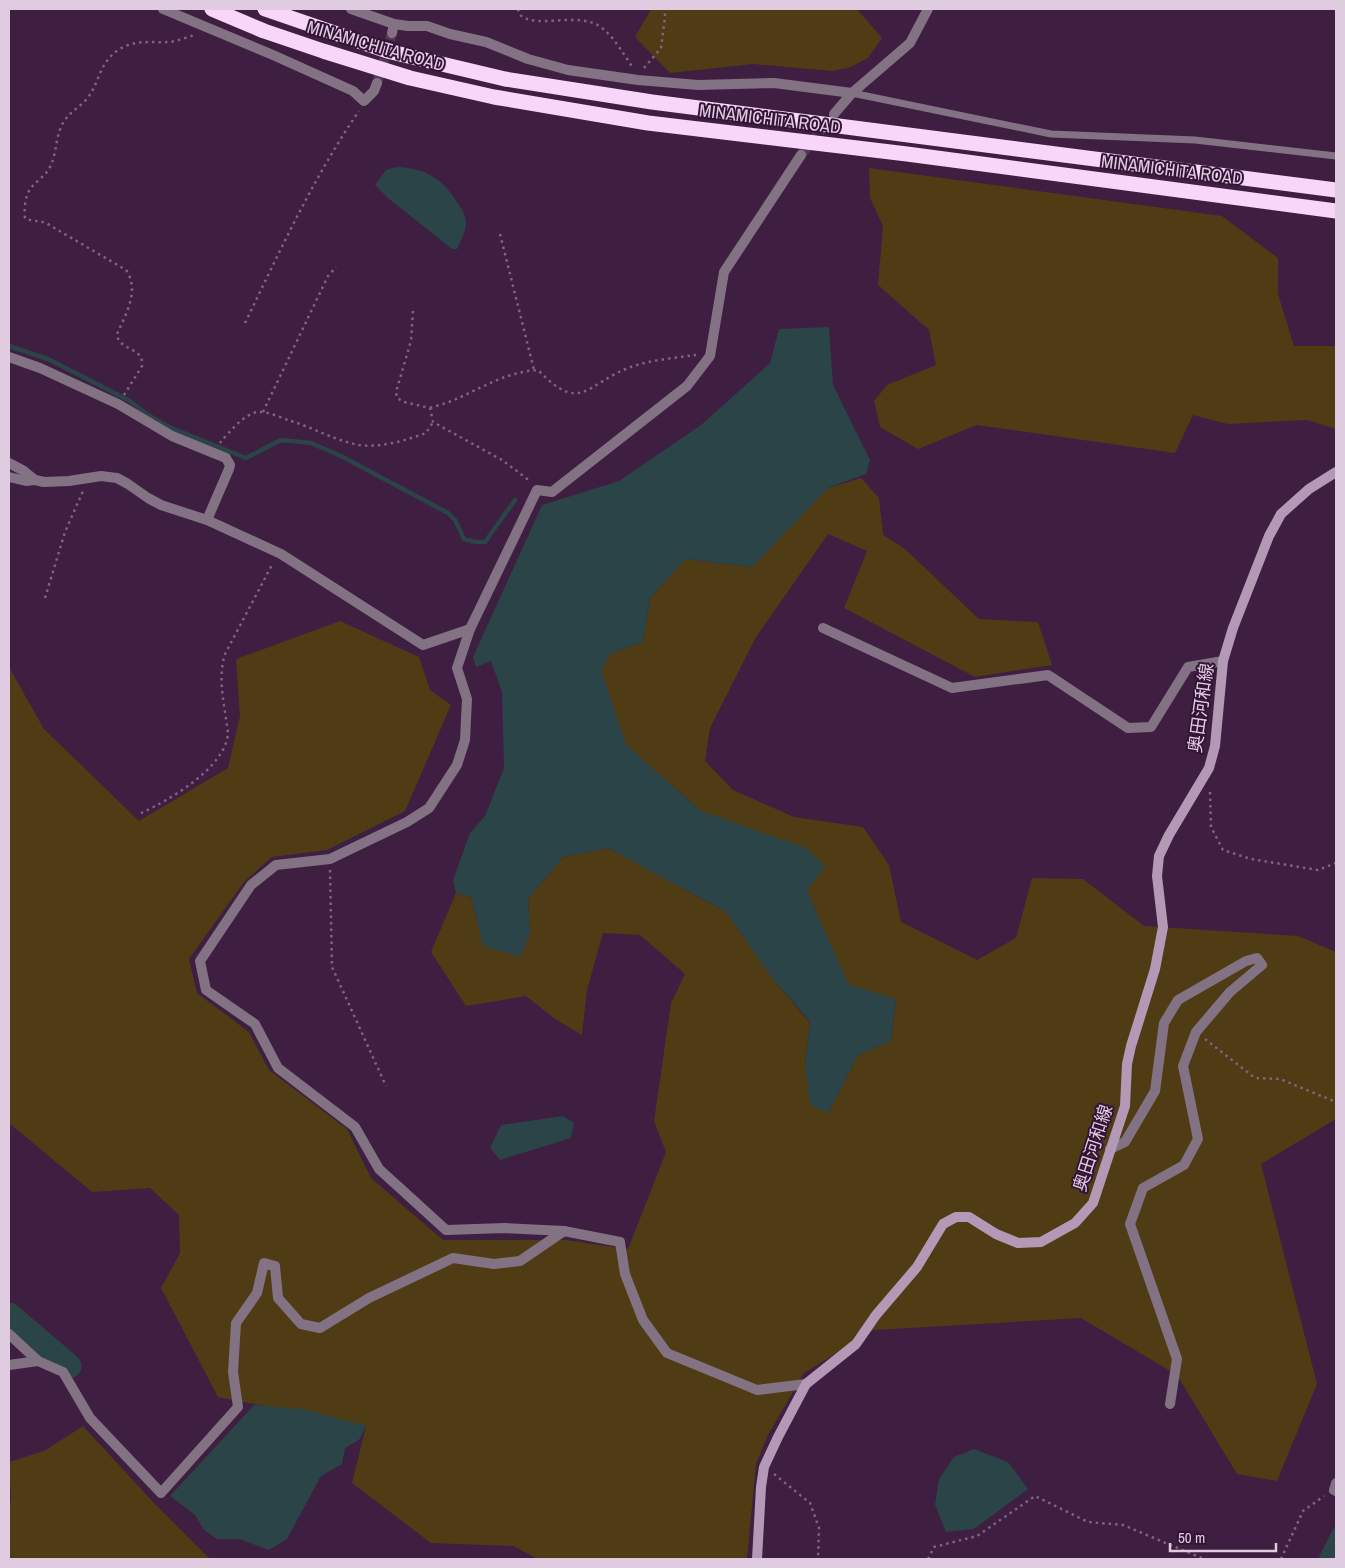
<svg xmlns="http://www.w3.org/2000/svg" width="1345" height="1568" font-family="'Archivo Narrow','Noto Sans JP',sans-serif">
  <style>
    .green { fill: #4f3c14 }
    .water { fill: #2a4447 }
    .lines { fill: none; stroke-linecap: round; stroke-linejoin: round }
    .stream { stroke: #2a4447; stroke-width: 4.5 }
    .river { stroke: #2a4447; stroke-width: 25 }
    .minor-tunnel { stroke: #563859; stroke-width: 10; stroke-dasharray: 10 5; stroke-linecap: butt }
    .path { stroke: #7f6381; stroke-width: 2.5; stroke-dasharray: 2.5 4; stroke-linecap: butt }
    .service { stroke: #837284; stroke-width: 7 }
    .minor { stroke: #837284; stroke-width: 10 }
    .secondary { stroke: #b399b6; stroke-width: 10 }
    .motorway { stroke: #f7d6fa; stroke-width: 15 }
    .labels { text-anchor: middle; stroke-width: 4; stroke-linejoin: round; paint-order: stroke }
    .street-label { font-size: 18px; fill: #e0cce1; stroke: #331437 }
  </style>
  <rect width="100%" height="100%" fill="#3e1e41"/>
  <g class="green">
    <path d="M651,9H857L882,38L868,58L851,67L833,71L753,64L670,73L635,37Z"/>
    <path d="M869,168L1222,216L1278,258V294L1294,346H1336V429L1307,420L1228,424L1193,415L1175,453L977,425L918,449L880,427L874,401L887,385L936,365L929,330L878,285L883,226L870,198Z"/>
    <path d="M861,478L879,498L883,535L905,549L979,619L1038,622L1052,665L975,677L844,608L867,551L828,534L756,637L710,728L705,761L733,790L794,817L863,827L889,865L901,922L977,960L1016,938L1032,878L1083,879L1144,926L1298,936L1336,952V1119L1261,1164L1317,1384L1277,1481L1237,1474L1177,1375L1081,1318L874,1330L804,1373L768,1435L756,1464L747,1559H538L513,1546L431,1543L352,1483L366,1426L218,1397L161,1288L180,1253L179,1215L150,1188L92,1192L9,1123V667L44,729L139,821L228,768L240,716L236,659L340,621L419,657L430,690L451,705L405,811L327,850L272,857L244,882L189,959L197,993L249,1032L269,1070L347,1129L371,1178L443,1240H566L628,1249L666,1152L654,1121L671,1003L685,974L640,935L603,933L587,990L582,1035L555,1019L526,996L466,1006L431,952L456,893L471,897L483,945L530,934L528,899L563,857L608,848L726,912L773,979L810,1023L805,1064L828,1113L858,1055L891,1041L896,999L848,985L807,891L824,867L751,830L701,811L626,745L601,670L610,654L643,642L650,598L685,559L752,567L828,488Z"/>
    <path d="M83,1426L154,1503L210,1559H9V1505L11,1501L9,1462L44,1451Z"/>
  </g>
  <g class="water">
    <path d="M396,167C427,168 443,179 459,205C463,211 466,216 466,223C466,232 460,242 457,249H452L388,198L375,185L386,170Z"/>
    <path d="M829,327L833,385L870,460L866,474L828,488L752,567L685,559L650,598L643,642L610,654L601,670L626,745L701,811L806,848L825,866L807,891L848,984L896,999L891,1041L858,1055L828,1113L810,1105L805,1064L810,1022L773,979L726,912L608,848L563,857L528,899L530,934L520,957L483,946L471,897L456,893L453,880L470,833L485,816L504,768L502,692L491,661L476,667L473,657L542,505L619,481L701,425L770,363L779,329Z"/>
    <path d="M563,1116L574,1123L571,1138L500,1160L490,1148L501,1125Z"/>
    <path d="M254,1405L303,1409L366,1426L359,1440L345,1448L342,1464L321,1476L287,1539L269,1550L239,1539H217L204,1530L195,1515L170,1496Z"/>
    <path d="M974,1449L1008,1462L1028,1489L974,1529L946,1532L935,1505L939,1479L954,1457Z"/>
    <path d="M1336,1526V1559H1318L1333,1529Z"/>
  </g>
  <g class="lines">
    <path class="stream" d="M9,346L48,359L130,401L148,415L169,427L246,458L281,440L311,443L341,456L448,513L455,520L464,539L476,542H485L515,500"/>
    <path class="river" d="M9,1315L69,1366"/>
    <g class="minor-tunnel">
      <path d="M377,83L392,33"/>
      <path d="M801,155L829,120"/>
    </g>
    <g class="path">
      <path d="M518,9L520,15C538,30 579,10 602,28C615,38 624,55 633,68"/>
      <path d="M644,68L661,48L665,17V9"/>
      <path d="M500,234L534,370"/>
      <path d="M413,311L411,341L396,392L397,398L404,402L430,408L433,422L502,460L530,481"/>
      <path d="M245,323C280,251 313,178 359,111"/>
      <path d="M124,395L142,366C145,347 118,351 117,334C126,314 140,290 126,270L46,223C38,220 32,222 25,218C24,209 25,195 31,188C36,181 44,177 49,169C57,155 55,139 62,125C67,114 77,109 85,101C100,85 97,65 118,50C135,39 151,43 170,42C178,41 187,37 195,35"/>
      <path d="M430,408C436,406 443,404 449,402C479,390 504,372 538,370C581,414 585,385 628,368C649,360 674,358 696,355"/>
      <path d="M263,412L328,276L336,267"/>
      <path d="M220,443C228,433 245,413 258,412C268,411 281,418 291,421C314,428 336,441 359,445C381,448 407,440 426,433L433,422"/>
      <path d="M45,598L65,532L83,491"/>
      <path d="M1210,792L1211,827L1223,850L1251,859L1318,870L1336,863"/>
      <path d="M141,813C170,800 226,767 228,733C225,707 217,679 225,654L273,563"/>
      <path d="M330,870L332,967L386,1086"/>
      <path d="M1205,1039L1255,1078L1280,1079L1336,1102"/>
      <path d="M774,1474L810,1503L819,1528L818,1559"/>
      <path d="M928,1559L934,1547L977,1536L1035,1496L1088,1522L1123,1525L1204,1559"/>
      <path d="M1281,1559L1303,1511L1324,1496"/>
    </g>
    <path class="service" d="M852,93L1051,134L1195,140L1336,156"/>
    <g class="minor">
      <path d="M163,9L273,55L353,91L364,101L374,91L377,83"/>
      <path d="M351,9L394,24"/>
      <path d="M392,33L394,24L408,26H427L450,34L486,42L528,59L568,70L638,80L698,85L774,83L852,93"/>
      <path d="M834,114L852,93L910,43L928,9"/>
      <path d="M801,155L724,272L710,356L687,386L552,492L537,490L470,629L457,668L467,699L465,740L457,765L429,808L407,822L330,859L276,865L251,885L200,961L206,990L255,1024L278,1068L355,1127L379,1169L446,1230L505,1228L564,1231L620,1242L625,1274L643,1320L667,1353L757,1390L806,1384"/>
      <path d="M9,357L40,368L118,404L172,436L226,458L230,465L229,469L207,520"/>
      <path d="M9,463L24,471L35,480L44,482L69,481L101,476L117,478L128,484L148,498L161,505L207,520L281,554L423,645L470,629"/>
      <path d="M9,477L26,481L35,480"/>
      <path d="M823,628L952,688L1048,675L1128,728L1151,727L1188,667L1223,661"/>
      <path d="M1110,1149L1125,1142L1155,1091L1164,1023L1178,1000L1246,961L1257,958L1262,965L1230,992L1196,1032L1183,1066L1198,1139L1184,1165L1143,1188L1130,1224L1177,1359L1170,1404"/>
      <path d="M9,1334L38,1361L63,1372L90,1418L161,1493L238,1407L233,1372L236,1323L257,1293L264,1263L275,1266L278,1298L301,1324L320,1328L369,1298L453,1258L494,1264L520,1261L564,1231"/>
      <path d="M9,1365L38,1361"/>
      <path d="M1336,1483L1334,1490L1336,1491"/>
    </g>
    <path class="secondary" d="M757,1559L761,1487L764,1467L778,1437L806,1384L856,1344L876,1315L917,1267L943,1224L956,1217H969L996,1234L1018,1243L1041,1242L1075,1223L1093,1203L1125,1106L1127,1064L1131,1046L1155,969L1163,927L1157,876L1159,856L1169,835L1209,768L1215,746L1223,661L1233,628L1269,536L1281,514L1309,489L1336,472"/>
    <g class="motorway">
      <path d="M212,9L264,31L323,51L410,78L494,97L648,123L907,154L1336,211"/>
      <path d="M265,9L387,51L505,79L652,102L1336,190"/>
    </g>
  </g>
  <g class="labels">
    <g class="street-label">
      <text transform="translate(376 46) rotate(16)" y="6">MINAMICHITA ROAD</text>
      <text transform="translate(770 119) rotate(7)" y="6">MINAMICHITA ROAD</text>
      <text transform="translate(1172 170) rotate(7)" y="6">MINAMICHITA ROAD</text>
      <text transform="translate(1201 708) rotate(-82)" y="6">奥田河和線</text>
      <text transform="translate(1093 1148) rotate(-72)" y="6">奥田河和線</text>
    </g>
  </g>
  <rect width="1345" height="1568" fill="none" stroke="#e0cce1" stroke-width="20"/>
  <path d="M1170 1543v8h106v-8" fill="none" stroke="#e0cce1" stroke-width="2.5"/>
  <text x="1178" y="1543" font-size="15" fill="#e0cce1" stroke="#331437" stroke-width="4" paint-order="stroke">50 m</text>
</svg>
